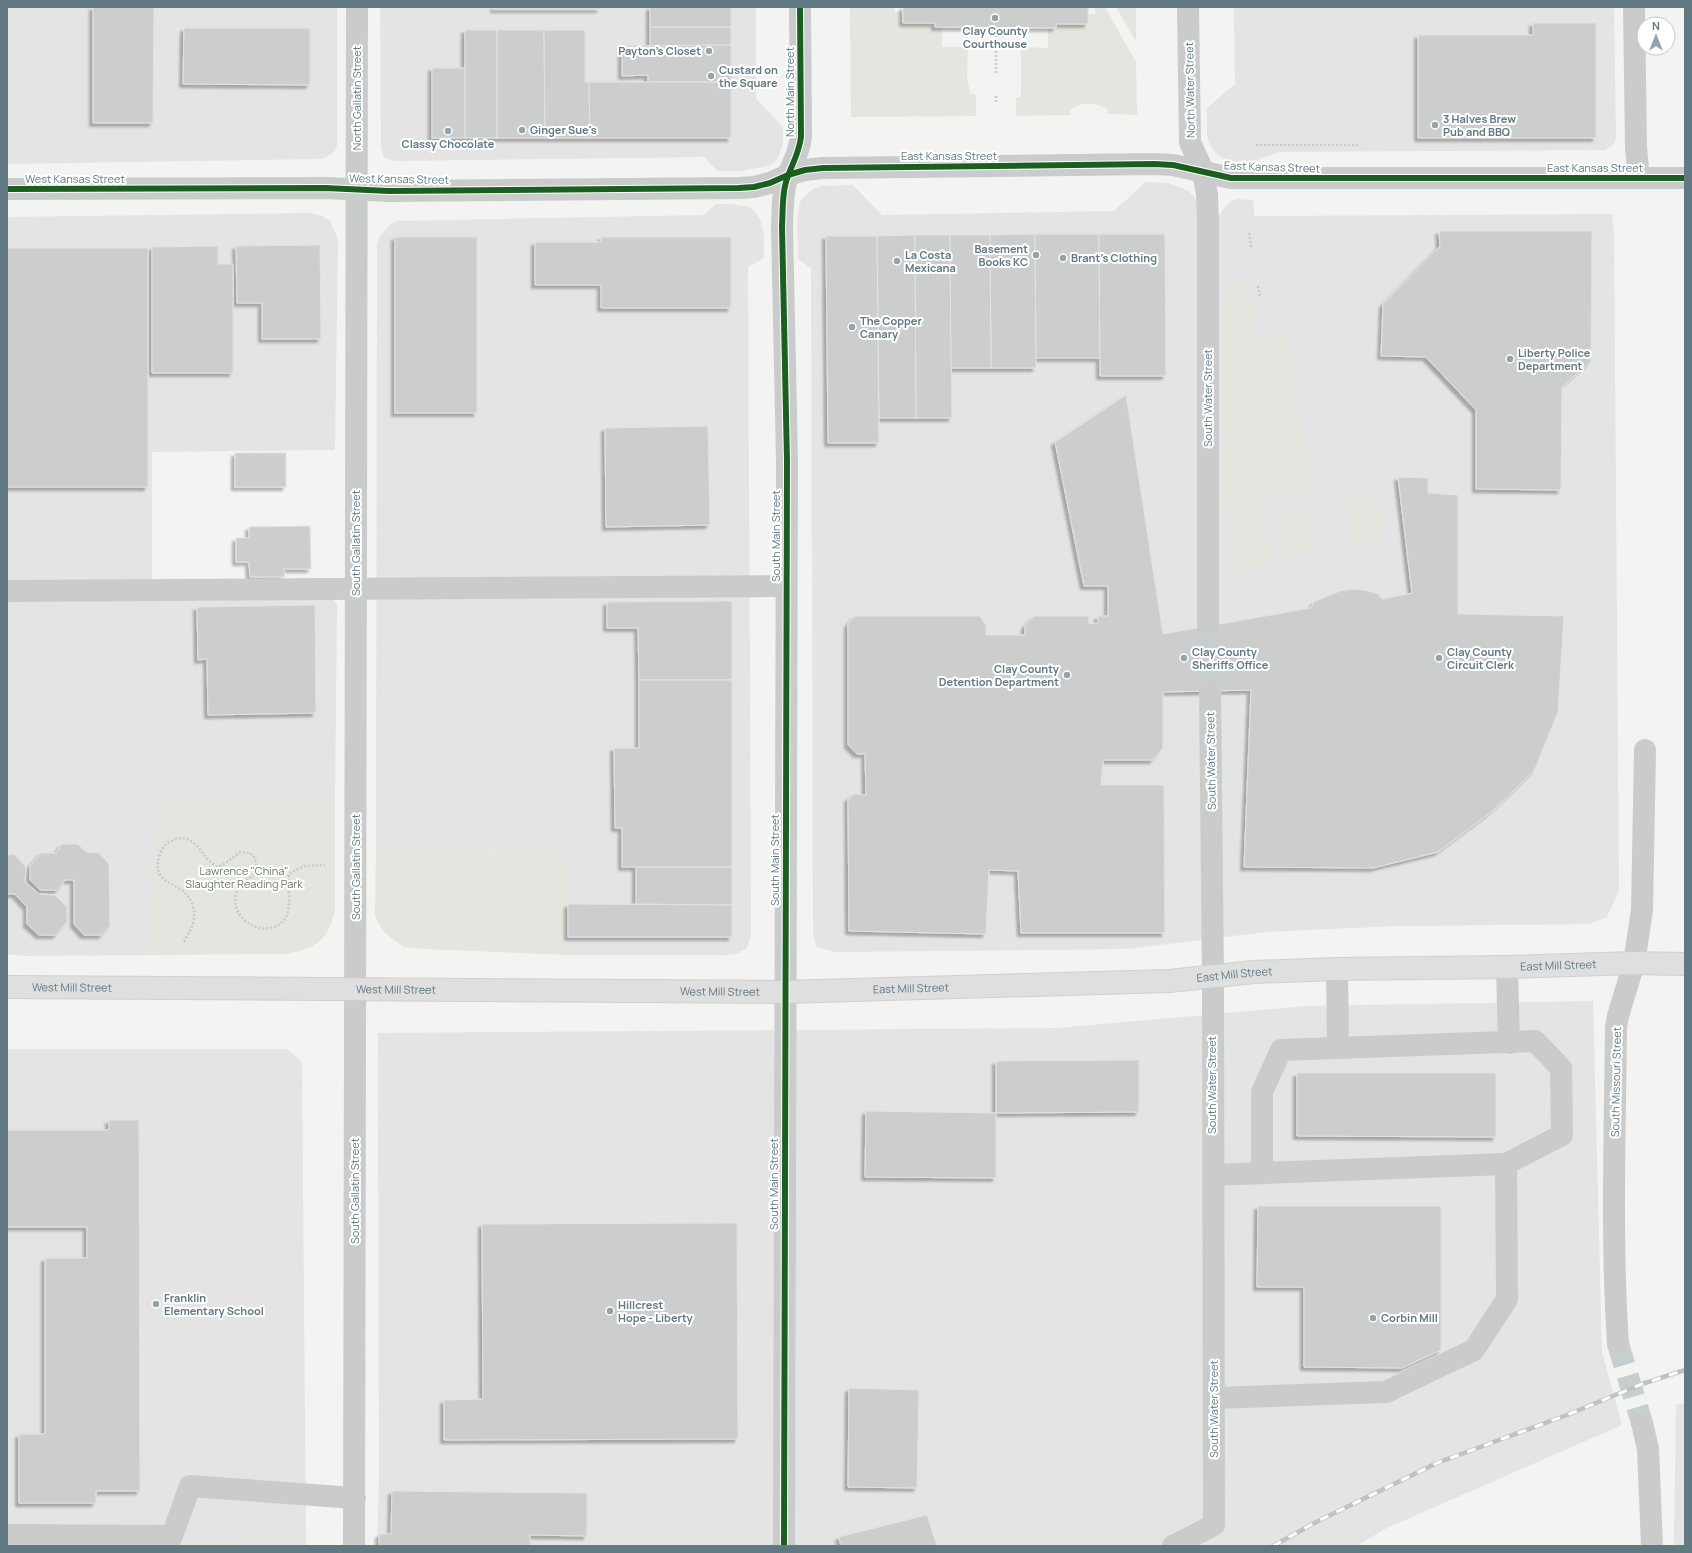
<svg xmlns="http://www.w3.org/2000/svg" width="1692" height="1553" font-family="Manrope,sans-serif">
  <style>
    .built { fill: #e3e4e3 }
    .green { fill: #e3e6df }
    .building { fill: #cccece; stroke: #e2e2e1; filter: url(#shadow) }
    .lines { fill: none; stroke-linecap: round; stroke-linejoin: round }
    .minor-tunnel { stroke: #c7ced0; stroke-width: 22; stroke-dasharray: 22 11; stroke-linecap: butt }
    .major-casing { stroke: #cfd0cf; stroke-width: 24 }
    .path { stroke: #c8c9ca; stroke-width: 2.5; stroke-dasharray: 2 2; stroke-linecap: butt }
    .minor { stroke: #cacccc; stroke-width: 22 }
    .major { stroke: #dfdfe0; stroke-width: 22 }
    .rail-casing { stroke: #bfc2c2; stroke-width: 4.5 }
    .rail { stroke: #fff; stroke-width: 3; stroke-dasharray: 9; stroke-linecap: butt }
    .cycleway-casing { stroke: #fff; stroke-width: 8 }
    .cycleway { stroke: #1b5e20; stroke-width: 6 }
    .poi-dot { fill: #94a4aa; stroke: #fff; stroke-width: 1.5 }
    .labels { text-anchor: middle; stroke-width: 4; stroke-linejoin: round; paint-order: stroke }
    .poi-label { font-size: 11px; font-weight: bold; fill: #617983; stroke: #fff; text-anchor: start }
    .street-label { font-size: 11px; fill: #617983; stroke: #fff }
    .park-label { font-size: 11px; fill: #697a60; stroke: #fff }
  </style>
  <defs>
    <filter id="shadow"><feDropShadow dx="-3.5" dy="3.5" stdDeviation="1" flood-color="#0004"/></filter>
  </defs>
  <rect width="100%" height="100%" fill="#f3f3f1"/>
  <g class="built">
    <path d="M7,7H337V145L335,151L325,158L317,159L7,164Z"/>
    <path d="M380,7H756V99L783,127V142L779,155L775,162L768,166L740,171H717L704,157L395,161L388,159L383,156L381,145Z"/>
    <path d="M1234,7H1614L1616,139L1614,144L1605,150L1280,152L1252,162L1233,161L1224,159L1216,154L1209,143L1207,135V108L1235,84Z"/>
    <path d="M1146,182L1169,183L1189,191L1195,198L1198,206L1216,221L1223,209L1230,202L1237,199L1253,200L1254,216L1612,214L1614,232L1619,890L1607,917L1589,924L1396,926L1266,932L1128,949L836,952L816,947L813,932L811,268L798,259L797,216L801,200L813,189L822,186L853,185L882,215L1114,211Z"/>
    <path d="M716,204H731L749,207L756,213L760,219L764,235V258L748,267L751,935L747,948L742,951L736,954L727,955H567L563,850L376,849L377,246L379,237L391,224L397,221L704,215Z"/>
    <path d="M309,213L320,215L330,221L338,239L335,450L152,452V600L331,599L334,600L337,604L335,801L155,800L153,955L23,956L7,954V217Z"/>
    <path d="M1593,1001L1602,1352L1622,1425L1387,1528L1356,1546H377L379,1479L378,1033L1057,1028L1307,1006Z"/>
    <path d="M7,1049H287L302,1062L306,1546H7Z"/>
    <path d="M1685,1403V1546H1674L1676,1405Z"/>
  </g>
  <g class="green">
    <path d="M850,7H894L895,12H901L902,23H935L942,27V47H968L967,77L970,93L976,95V116L851,117Z"/>
    <path d="M1095,7H1105L1136,62L1137,115L1108,114V110C1097,102 1082,101 1070,110V115L1016,116V97H1020L1021,94V47L1048,48V28H1056V24H1087L1088,14H1095Z"/>
    <path d="M1116,7H1136V39L1135,40Z"/>
    <path d="M1248,280L1257,336L1288,332L1312,490L1261,497L1271,563L1236,569L1226,500V284Z"/>
    <path d="M1377,499L1385,543L1355,549L1347,504Z"/>
    <path d="M1307,507L1315,551L1284,557L1276,513Z"/>
    <path d="M155,800L335,801V909C329,940 316,948 287,954L153,955Z"/>
    <path d="M376,849L564,850L567,955L425,949L403,947L383,931L375,916Z"/>
    <path d="M98,1535L248,1546H47Z"/>
  </g>
  <g class="building">
    <path d="M93,7H154L153,123H93Z"/>
    <rect x="494" y="7" width="106" height="2"/>
    <rect x="650" y="7" width="81" height="20"/>
    <path d="M903,7H1088V24H1056V28L935,27V23H903Z"/>
    <path d="M1533,23H1596V138H1418V35H1533Z"/>
    <path d="M650,27H731V45L650,46Z"/>
    <path d="M184,28H310V85L183,84Z"/>
    <rect x="465" y="30" width="32" height="108"/>
    <path d="M497,30H544L545,138H497Z"/>
    <path d="M544,30H585V82H589L590,138H545Z"/>
    <path d="M731,45V82H648V75L622,76V46Z"/>
    <rect x="432" y="68" width="33" height="70"/>
    <path d="M589,82H731V138H590Z"/>
    <path d="M1439,231H1592L1591,361L1562,387L1561,490L1476,489V410L1426,357L1381,356L1383,304L1440,246Z"/>
    <path d="M1035,234L1036,368H991L990,235Z"/>
    <path d="M1035,234H1099L1100,358H1036Z"/>
    <path d="M1099,234H1165L1166,376H1100Z"/>
    <path d="M915,235L916,418H879L877,236Z"/>
    <path d="M915,235H950L952,418H916Z"/>
    <path d="M950,235H990L991,368H951Z"/>
    <path d="M826,236H877L879,443H828Z"/>
    <rect x="395" y="237" width="82" height="176"/>
    <path d="M601,237H731V308H601V285H535V242H601Z"/>
    <path d="M320,245L321,339H262V303H237L236,246Z"/>
    <path d="M218,246V264H233V373H152V247Z"/>
    <rect x="7" y="248" width="141" height="239"/>
    <path d="M1126,395L1163,634L1311,608L1314,602L1340,591L1355,589L1368,591L1378,594L1382,599L1412,593L1398,477L1428,478V493L1458,495V614L1564,616L1558,712L1534,771L1490,813L1438,852L1373,868L1244,867L1251,690L1163,692V748L1153,760H1103L1101,785H1164L1165,933H1021L1018,871L989,870L986,934L849,931L848,799L854,794L866,795L865,754H857L848,745V624L855,616H980L986,626V635H1025V626L1034,616H1089V624L1098,623V616H1108V586H1084L1055,442Z"/>
    <path d="M708,426L710,525L606,527L605,428Z"/>
    <rect x="235" y="453" width="51" height="34"/>
    <path d="M310,526L311,569H284L285,577H250L249,562H236V538H249V527Z"/>
    <path d="M732,601V680H639L638,628H607V602Z"/>
    <path d="M315,605L316,713L208,715L207,659L198,660L197,607Z"/>
    <path d="M639,680H732V867H622V828H615L614,748H639Z"/>
    <path d="M62,844H78L86,852L99,853L109,864L110,926L102,935H84L74,924V880H65L58,890H40L30,880V866L41,853H56Z"/>
    <path d="M14,854L26,867L25,882L39,894L55,895L67,907V922L56,935H39L27,924V907L15,894H7V855Z"/>
    <path d="M636,867H732V905L636,904Z"/>
    <path d="M568,904L732,905V937H568Z"/>
    <path d="M1139,1060V1112L996,1113V1061Z"/>
    <path d="M1297,1073H1496V1137L1297,1136Z"/>
    <path d="M866,1111L996,1113V1178L865,1177Z"/>
    <path d="M109,1120H139L140,1491H96V1503H19V1434H45V1258H87V1227H7V1130H109Z"/>
    <path d="M1258,1206H1441V1350L1402,1368L1304,1367V1287H1257Z"/>
    <path d="M737,1223L738,1439L444,1440V1400L483,1399L482,1224Z"/>
    <path d="M849,1388L919,1390L917,1488L848,1487Z"/>
    <path d="M392,1491L587,1493V1536L530,1535V1546H379V1534H391Z"/>
    <path d="M927,1515L937,1546H841L839,1537Z"/>
  </g>
  <g class="lines">
    <g class="minor-tunnel">
      <path d="M1208,626L1210,691"/>
      <path d="M1618,1344L1642,1423"/>
    </g>
    <defs>
      <g id="major">
        <path id="s1" d="M7,987L784,992L1169,981L1254,972L1337,969L1507,967L1634,963L1685,964"/>
      </g>
    </defs>
    <use href="#major" class="major-casing"/>
    <g class="path">
      <path d="M996,27V73"/>
      <path d="M996,96V104"/>
      <path d="M1256,145H1359"/>
      <path d="M1249,233L1251,247"/>
      <path d="M1258,286L1260,296"/>
      <path d="M184,942C189,932 196,923 194,911C193,904 189,895 182,890C166,880 152,878 160,854C162,848 166,842 172,841C178,838 183,837 189,840C202,847 204,860 218,867L226,863L240,852L250,853L255,858L257,872C249,879 239,885 236,895C229,920 267,941 284,920C293,908 287,887 289,874L304,866L325,865"/>
    </g>
    <g class="minor">
      <path d="M1188,7L1190,142L1203,171L1207,195L1208,222V626"/>
      <path d="M1634,7L1636,148L1639,178"/>
      <path d="M7,189L325,188L389,191L739,188L754,187L770,183L788,175L805,170L823,168L1154,164L1173,165L1231,178H1685"/>
      <path d="M7,591L786,586"/>
      <path d="M1507,967L1509,1043"/>
      <path d="M1337,969L1338,1048"/>
      <path d="M1213,1175L1506,1164L1562,1135L1561,1068L1535,1041L1281,1050L1262,1092V1173"/>
      <path d="M1618,1344C1611,1239 1615,1133 1616,1028L1618,1016L1634,963L1642,910L1645,750"/>
      <path d="M1214,1398L1386,1392L1474,1350L1507,1299L1506,1164"/>
      <path d="M1642,1423L1648,1449L1652,1546"/>
      <path d="M7,1535L172,1536L190,1486L355,1498"/>
      <path d="M354,1546L357,7"/>
      <path d="M784,1546L787,461L782,226C783,209 782,191 788,176C793,162 799,153 801,137L800,7"/>
      <path d="M1173,1546L1214,1525L1213,977L1210,691"/>
    </g>
    <use href="#major" class="major"/>
    <defs>
      <path id="rail" d="M1273,1546L1318,1521L1437,1463L1567,1415L1642,1384L1685,1370"/>
    </defs>
    <use href="#rail" class="rail-casing"/>
    <use href="#rail" class="rail"/>
    <defs>
      <g id="cycleway">
        <path d="M7,189L325,188L389,191L739,188L754,187L770,183L788,175L805,170L823,168L1154,164L1173,165L1231,178H1685"/>
        <path d="M784,1546L787,461L782,226C783,209 782,191 788,176C793,162 799,153 801,137L800,7"/>
      </g>
    </defs>
    <use href="#cycleway" class="cycleway-casing"/>
    <use href="#cycleway" class="cycleway"/>
  </g>
  <g class="poi-dot">
    <circle cx="995" cy="18" r="4"/>
    <circle cx="709" cy="51" r="4"/>
    <circle cx="711" cy="76" r="4"/>
    <circle cx="1435" cy="125" r="4"/>
    <circle cx="522" cy="130" r="4"/>
    <circle cx="448" cy="131" r="4"/>
    <circle cx="1036" cy="255" r="4"/>
    <circle cx="1063" cy="258" r="4"/>
    <circle cx="897" cy="261" r="4"/>
    <circle cx="852" cy="327" r="4"/>
    <circle cx="1510" cy="359" r="4"/>
    <circle cx="1184" cy="658" r="4"/>
    <circle cx="1439" cy="658" r="4"/>
    <circle cx="1067" cy="675" r="4"/>
    <circle cx="156" cy="1304" r="4"/>
    <circle cx="610" cy="1311" r="4"/>
    <circle cx="1373" cy="1318" r="4"/>
  </g>
  <g class="labels">
    <g class="poi-label">
      <text x="995" y="35" text-anchor="middle">Clay County<tspan x="995" dy="13">Courthouse</tspan></text>
      <text x="701" y="55" text-anchor="end">Payton's Closet</text>
      <text x="719" y="74">Custard on<tspan x="719" dy="13">the Square</tspan></text>
      <text x="1443" y="123">3 Halves Brew<tspan x="1443" dy="13">Pub and BBQ</tspan></text>
      <text x="530" y="134">Ginger Sue's</text>
      <text x="448" y="148" text-anchor="middle">Classy Chocolate</text>
      <text x="1028" y="253" text-anchor="end">Basement<tspan x="1028" dy="13">Books KC</tspan></text>
      <text x="905" y="259">La Costa<tspan x="905" dy="13">Mexicana</tspan></text>
      <text x="1071" y="262">Brant's Clothing</text>
      <text x="860" y="325">The Copper<tspan x="860" dy="13">Canary</tspan></text>
      <text x="1518" y="357">Liberty Police<tspan x="1518" dy="13">Department</tspan></text>
      <text x="1192" y="656">Clay County<tspan x="1192" dy="13">Sheriffs Office</tspan></text>
      <text x="1447" y="656">Clay County<tspan x="1447" dy="13">Circuit Clerk</tspan></text>
      <text x="1059" y="673" text-anchor="end">Clay County<tspan x="1059" dy="13">Detention Department</tspan></text>
      <text x="164" y="1302">Franklin<tspan x="164" dy="13">Elementary School</tspan></text>
      <text x="618" y="1309">Hillcrest<tspan x="618" dy="13">Hope - Liberty</tspan></text>
      <text x="1381" y="1322">Corbin Mill</text>
    </g>
    <g class="street-label">
      <text transform="translate(1190 90) rotate(-91)" y="4">North Water Street</text>
      <text transform="translate(790 92) rotate(-90)" y="4">North Main Street</text>
      <text transform="translate(357 98) rotate(-90)" y="4">North Gallatin Street</text>
      <text x="949" y="160">East Kansas Street</text>
      <text transform="translate(1272 167) rotate(2)" y="4">East Kansas Street</text>
      <text x="1595" y="172">East Kansas Street</text>
      <text x="75" y="183">West Kansas Street</text>
      <text transform="translate(399 179) rotate(1)" y="4">West Kansas Street</text>
      <text transform="translate(1208 398) rotate(-90)" y="4">South Water Street</text>
      <text transform="translate(776 536) rotate(-90)" y="4">South Main Street</text>
      <text transform="translate(356 543) rotate(-90)" y="4">South Gallatin Street</text>
      <text transform="translate(1211 761) rotate(-91)" y="4">South Water Street</text>
      <text transform="translate(775 860) rotate(-90)" y="4">South Main Street</text>
      <text transform="translate(356 867) rotate(-90)" y="4">South Gallatin Street</text>
      <text dy="4" stroke="none"><textPath href="#s1" startOffset="1552">East Mill Street</textPath></text>
      <text dy="4" stroke="none"><textPath href="#s1" startOffset="1228">East Mill Street</textPath></text>
      <text dy="4" stroke="none"><textPath href="#s1" startOffset="65">West Mill Street</textPath></text>
      <text dy="4" stroke="none"><textPath href="#s1" startOffset="904">East Mill Street</textPath></text>
      <text dy="4" stroke="none"><textPath href="#s1" startOffset="389">West Mill Street</textPath></text>
      <text dy="4" stroke="none"><textPath href="#s1" startOffset="713">West Mill Street</textPath></text>
      <text transform="translate(1616 1082) rotate(-89)" y="4">South Missouri Street</text>
      <text transform="translate(1212 1085) rotate(-90)" y="4">South Water Street</text>
      <text transform="translate(774 1184) rotate(-90)" y="4">South Main Street</text>
      <text transform="translate(355 1191) rotate(-90)" y="4">South Gallatin Street</text>
      <text transform="translate(1214 1409) rotate(-90)" y="4">South Water Street</text>
    </g>
    <g class="park-label">
      <text x="244" y="875">Lawrence "China"<tspan x="244" dy="13">Slaughter Reading Park</tspan></text>
    </g>
  </g>
  <rect width="1692" height="1553" fill="none" stroke="#617983" stroke-width="16"/>
  <g transform="translate(1656 36)"><circle r="19" fill="#ffffff" stroke="#c0c9cd"/>
  <path d="M0-3L7 15L0 10L-7 15Z" fill="#94a4aa"/>
  <text y="-6" font-size="11" font-weight="bold" text-anchor="middle" fill="#617983">N</text>
  </g>
</svg>
